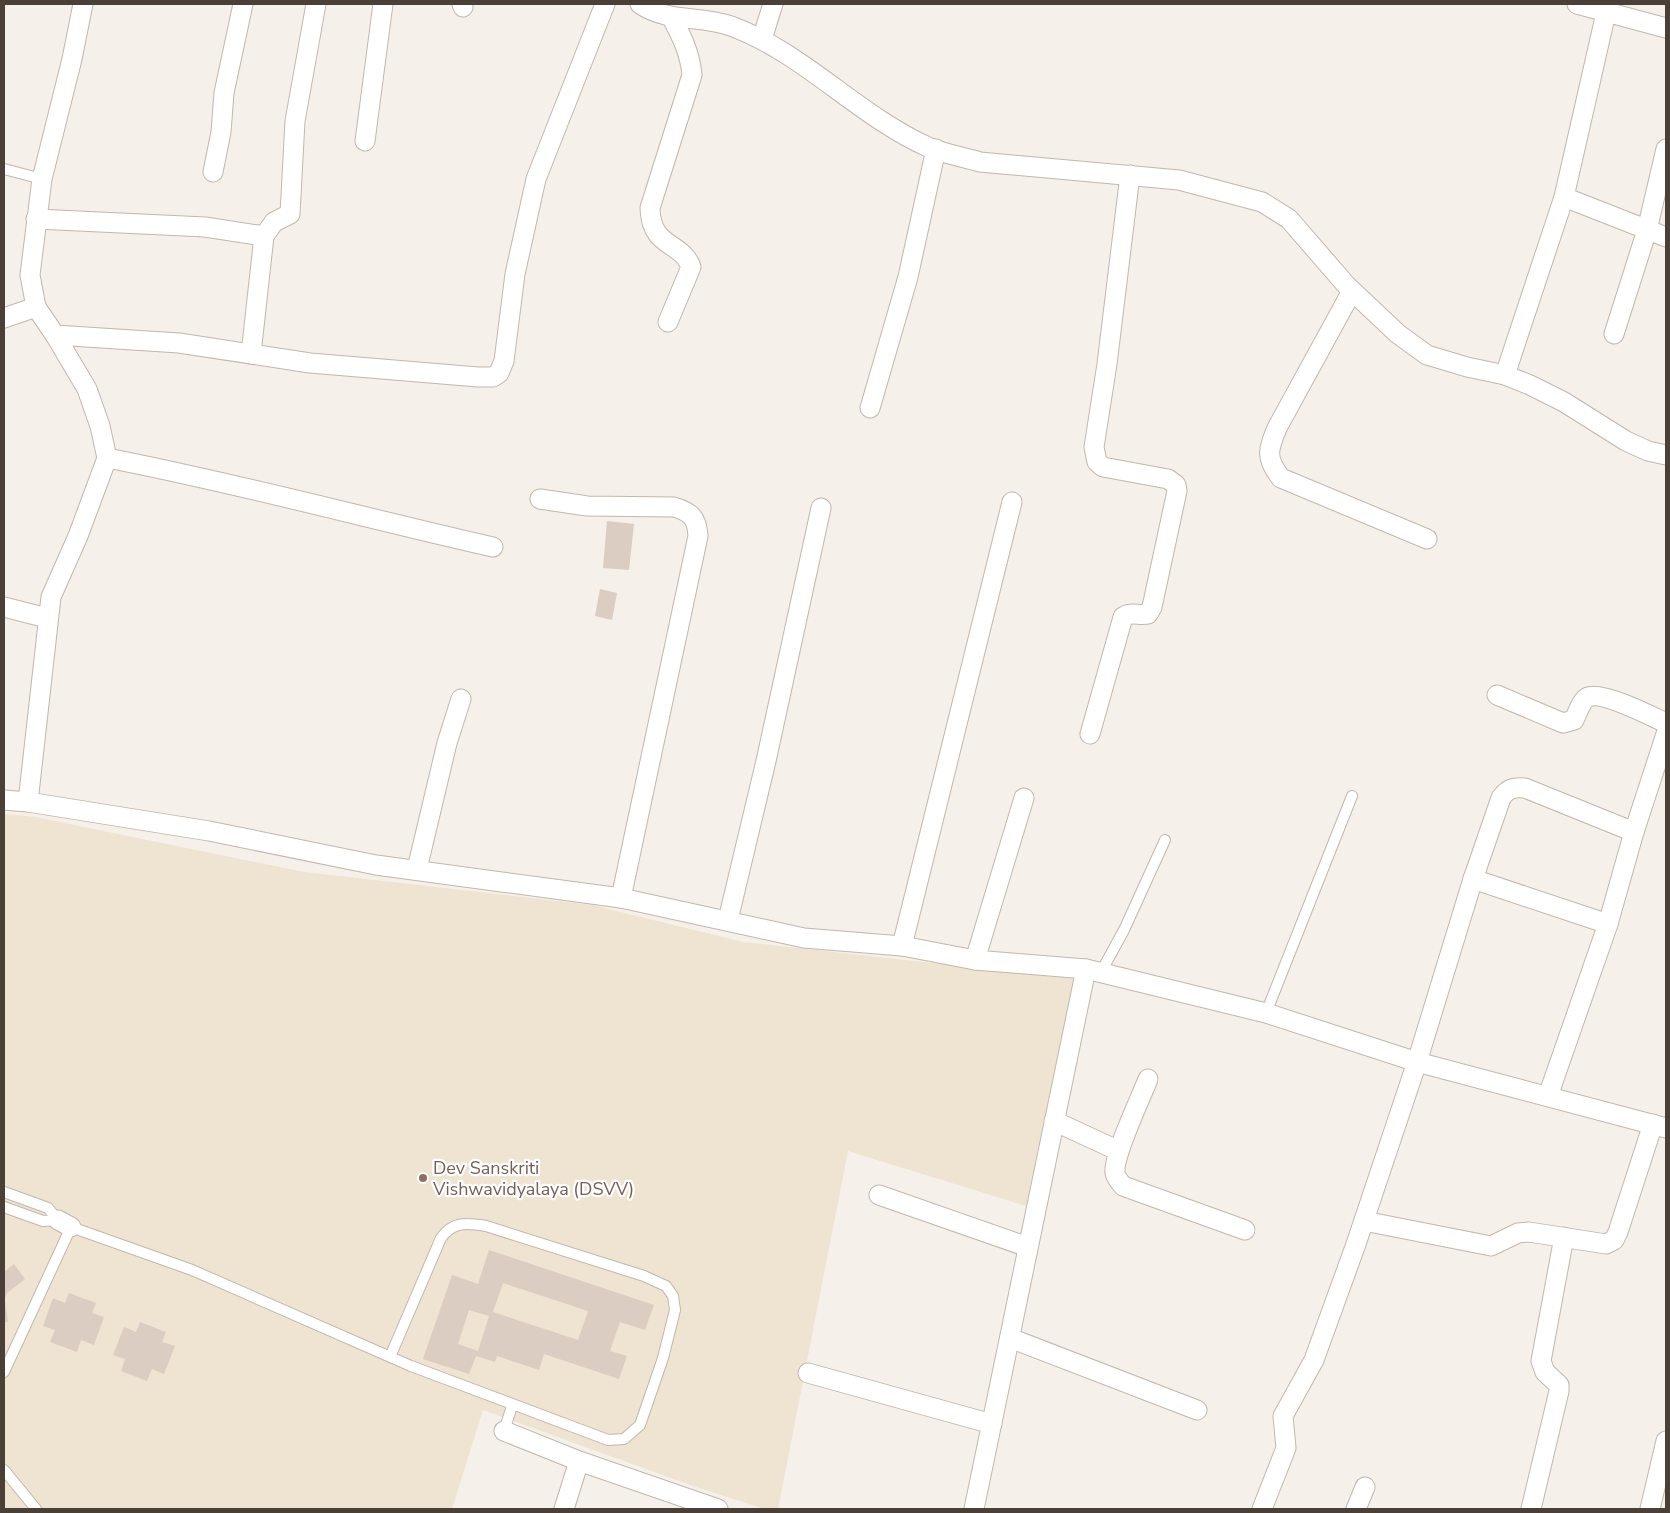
<svg xmlns="http://www.w3.org/2000/svg" width="1670" height="1513" font-family="'Nunito Sans',sans-serif">
  <style>
    .education { fill: #efe3d2 }
    .building { fill: #dbcdc1; fill-rule: evenodd }
    .lines { fill: none; stroke-linecap: round; stroke-linejoin: round }
    .lane-casing { stroke: #c2b7ab; stroke-width: 12 }
    .street-casing { stroke: #c2b7ab; stroke-width: 21 }
    .lane { stroke: #fff; stroke-width: 10 }
    .street { stroke: #fff; stroke-width: 19 }
    .education-dot { fill: #8d6e63; stroke: #fff; stroke-width: 2 }
    .labels { text-anchor: middle; stroke-width: 4.5; stroke-linejoin: round; paint-order: stroke }
    .education-label { font-size: 18px; fill: #785e54; stroke: #fff; text-anchor: start }
  </style>
  <rect width="100%" height="100%" fill="#f5f0e9"/>
  <path class="education" d="M4,814L35,817L304,872L592,905L743,942L1074,979L1026,1206L848,1151L778,1509H765L693,1486L483,1410L452,1509H4Z"/>
  <g class="building">
    <path d="M607,521L634,524L629,570L603,568Z"/>
    <path d="M600,589L617,593L612,620L595,616Z"/>
    <path d="M489,1250L654,1305L645,1330L620,1322L610,1351L627,1356L619,1379L544,1354L539,1370L497,1356L495,1362L476,1356L469,1374L423,1359L452,1275L478,1284ZM503,1283L588,1311L578,1340L493,1312ZM469,1310L489,1316L478,1351L458,1344Z"/>
    <path d="M14,1264L25,1279L7,1293L4,1301V1272Z"/>
    <path d="M69,1293L96,1303L92,1313L104,1317L94,1345L81,1340L77,1352L50,1342L55,1330L43,1326L53,1298L65,1303Z"/>
    <path d="M4,1301H5L8,1322H4Z"/>
    <path d="M140,1322L166,1332L162,1342L175,1346L164,1374L152,1369L147,1381L121,1371L125,1359L113,1355L124,1327L136,1332Z"/>
  </g>
  <g class="lines">
    <defs>
      <g id="lane">
        <path d="M4,169L42,179"/>
        <path d="M1101,972L1124,930L1165,840"/>
        <path d="M1266,1013L1352,796"/>
        <path d="M4,1192L48,1208L58,1220L43,1221L4,1207"/>
        <path d="M4,1372L71,1227L192,1270L411,1366L608,1440L624,1439L640,1425L663,1358L675,1310L673,1296L666,1286L644,1276L486,1226C467,1223 453,1221 441,1238L390,1357"/>
        <path d="M504,1431L512,1406"/>
        <path d="M4,1470L36,1509"/>
      </g>
      <g id="street">
        <path d="M462,4L463,7"/>
        <path d="M640,4C668,23 700,15 731,26C804,53 857,115 928,147C945,154 963,157 980,162L1179,180L1262,202L1289,219L1347,286L1398,334L1427,355L1467,367L1505,375L1530,385L1564,402L1626,441L1648,451L1666,455"/>
        <path d="M1577,4L1666,28"/>
        <path d="M762,39L773,4"/>
        <path d="M365,141L383,4"/>
        <path d="M213,172L221,132L224,93L243,4"/>
        <path d="M1564,197L1666,237"/>
        <path d="M36,219L205,227L264,236L251,354"/>
        <path d="M264,236L274,222L290,214L295,121L316,4"/>
        <path d="M1352,291L1277,428C1268,450 1265,458 1281,478L1427,539"/>
        <path d="M4,318L36,307"/>
        <path d="M668,322L691,267C682,241 651,249 650,208L692,75C690,53 682,37 672,18"/>
        <path d="M1614,334L1647,230L1666,149"/>
        <path d="M55,335L179,343L310,363L478,377H493L499,373L504,361L515,274L536,179L605,4"/>
        <path d="M1505,375L1564,197L1608,4"/>
        <path d="M870,408L908,277L936,149"/>
        <path d="M107,458C237,483 365,518 493,547"/>
        <path d="M540,499L587,506L674,507C691,512 697,518 698,536L621,898"/>
        <path d="M4,607L47,618"/>
        <path d="M1497,695L1563,723L1574,720C1577,714 1582,699 1588,697C1602,691 1651,716 1666,723"/>
        <path d="M1090,734L1123,617C1131,611 1139,616 1148,614L1152,607L1177,491L1176,485L1168,479L1103,467L1097,462L1094,447L1107,364L1130,175"/>
        <path d="M4,800L28,802L209,831L376,865L621,898L804,938L902,946L975,960L1086,969L1266,1013L1417,1062L1666,1128"/>
        <path d="M28,802L51,597L78,536L107,458L100,426L87,389L55,335L36,307L30,275L42,179L72,59L83,4"/>
        <path d="M417,869L447,743L461,699"/>
        <path d="M1473,879L1608,924"/>
        <path d="M728,920L766,761L821,508"/>
        <path d="M902,946L1012,502"/>
        <path d="M975,960L1024,798"/>
        <path d="M1148,1079C1141,1098 1113,1155 1115,1173C1116,1178 1120,1182 1123,1186L1245,1230"/>
        <path d="M1548,1096L1608,924L1634,832L1666,734"/>
        <path d="M1054,1121L1119,1151"/>
        <path d="M879,1195L1028,1247"/>
        <path d="M58,1220L71,1227"/>
        <path d="M1364,1221L1491,1246L1518,1233L1529,1232L1606,1244L1614,1240L1618,1232L1653,1124"/>
        <path d="M1010,1338L1197,1410"/>
        <path d="M808,1373L992,1424"/>
        <path d="M504,1431L579,1461L718,1509"/>
        <path d="M564,1509L579,1461"/>
        <path d="M974,1509L1086,969"/>
        <path d="M1262,1509L1286,1448L1283,1416L1314,1360L1356,1244L1417,1062L1473,879L1501,798C1508,788 1514,787 1525,788L1634,832"/>
        <path d="M1356,1509L1365,1487"/>
        <path d="M1531,1509L1559,1391V1385L1545,1372L1541,1361L1564,1237"/>
        <path d="M1650,1509L1666,1441"/>
      </g>
    </defs>
    <use href="#lane" class="lane-casing"/>
    <use href="#street" class="street-casing"/>
    <use href="#lane" class="lane"/>
    <use href="#street" class="street"/>
  </g>
  <circle class="education-dot" cx="423" cy="1178" r="5"/>
  <g class="labels">
    <g class="education-label">
      <text x="433" y="1174">Dev Sanskriti<tspan x="433" dy="21">Vishwavidyalaya (DSVV)</tspan></text>
    </g>
  </g>
  <rect width="1670" height="1513" fill="none" stroke="#4a4037" stroke-width="10"/>
</svg>
